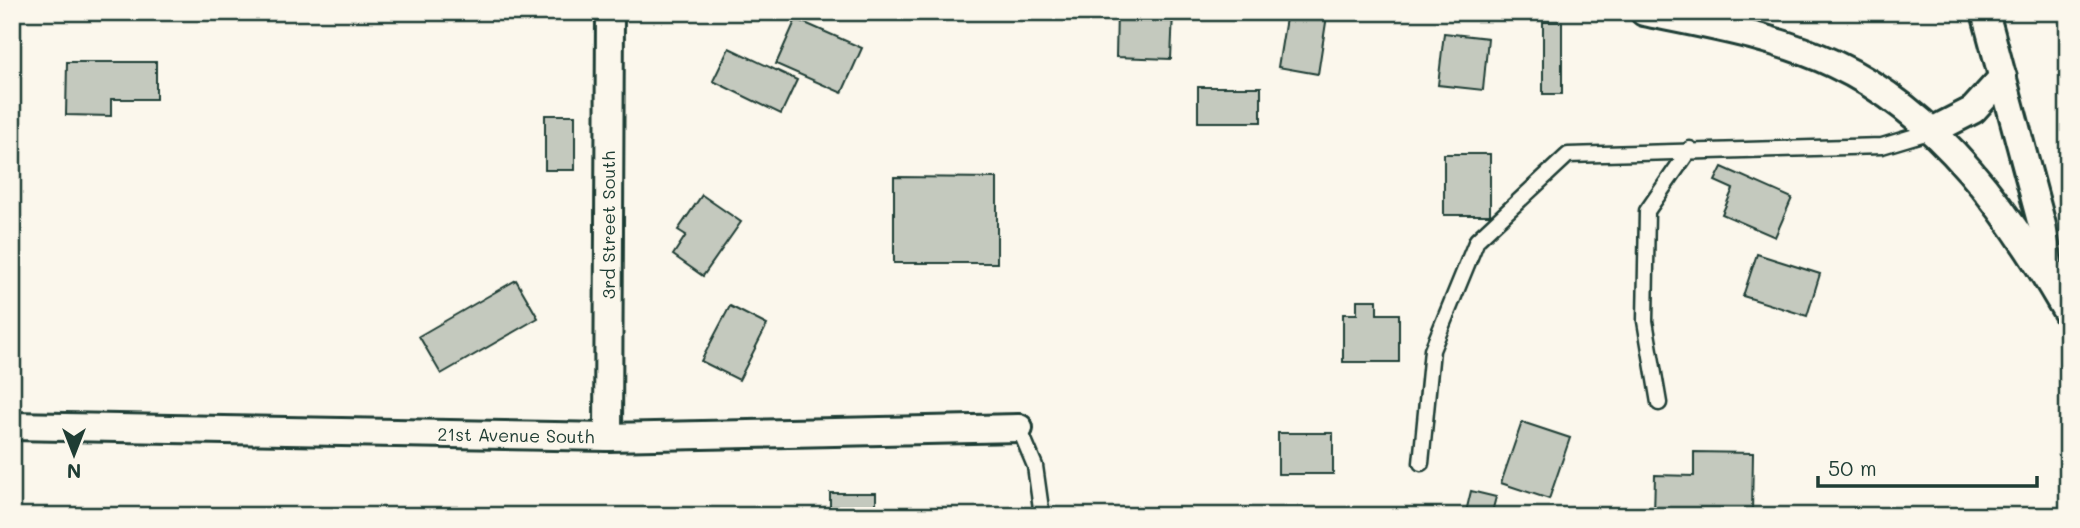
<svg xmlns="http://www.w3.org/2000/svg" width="2080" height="528" font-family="Mali,sans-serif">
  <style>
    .building { fill: #c4c9be; stroke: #1f3d34; stroke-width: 2 }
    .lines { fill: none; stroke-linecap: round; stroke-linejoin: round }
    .service-casing { stroke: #1f3d34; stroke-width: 19 }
    .minor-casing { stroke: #1f3d34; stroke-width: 32 }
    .service { stroke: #fbf7ec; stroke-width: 14 }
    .minor { stroke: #fbf7ec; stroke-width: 26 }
    .labels { text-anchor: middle; stroke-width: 7; stroke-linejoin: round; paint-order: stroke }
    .street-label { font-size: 18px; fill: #1f3d34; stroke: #fbf7ec }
  </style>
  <rect width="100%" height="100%" fill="#fbf7ec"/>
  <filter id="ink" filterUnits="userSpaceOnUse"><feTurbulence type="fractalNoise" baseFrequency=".0143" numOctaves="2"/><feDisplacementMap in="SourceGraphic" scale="14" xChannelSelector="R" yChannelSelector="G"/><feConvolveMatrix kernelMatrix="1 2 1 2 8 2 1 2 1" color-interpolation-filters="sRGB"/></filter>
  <g filter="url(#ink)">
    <g class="building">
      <rect x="140" y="12" width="41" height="3"/>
      <path d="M1117,12H1173L1171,59L1116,57Z"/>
      <path d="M1287,12L1327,16L1318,74L1278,67Z"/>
      <path d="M796,19L862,48L842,93L776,64Z"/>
      <rect x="1543" y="22" width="19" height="72"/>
      <path d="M1444,33L1488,38L1483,90L1438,85Z"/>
      <path d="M729,48L797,80L781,114L713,81Z"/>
      <path d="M67,62H156V99H111V116L66,115Z"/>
      <rect x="1198" y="87" width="63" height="35"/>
      <rect x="545" y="115" width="30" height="55"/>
      <rect x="1444" y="154" width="46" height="61"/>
      <path d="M1722,167L1792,198L1775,237L1722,214L1733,189L1715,181Z"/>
      <path d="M894,177L997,178V263H894Z"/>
      <path d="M702,195L741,222L703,276L673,255L686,235L678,230Z"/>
      <path d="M1757,254L1820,274L1807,316L1743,296Z"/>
      <path d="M516,280L538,318L441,374L419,336Z"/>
      <path d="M1357,300H1377V314H1399V362H1343V314H1357Z"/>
      <path d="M730,306L767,325L739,380L701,361Z"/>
      <path d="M1522,422L1570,438L1549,499L1501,483Z"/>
      <rect x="1278" y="433" width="55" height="41"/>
      <path d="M1694,452L1753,453L1752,516H1654L1655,475L1694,476Z"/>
      <path d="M1471,491L1496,497L1491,516H1465Z"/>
      <rect x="830" y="493" width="46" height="23"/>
      <rect x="929" y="514" width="44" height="2"/>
    </g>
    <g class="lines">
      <defs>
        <g id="service">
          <path d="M1659,403L1645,321L1647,211L1690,149"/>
          <path d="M1019,428L1035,466L1042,516"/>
          <path d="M1421,463L1432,350L1477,240L1568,155L1882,146L1932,131"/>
        </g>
        <g id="minor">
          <path d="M1644,12C1708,25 1774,36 1834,64C1941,114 2011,215 2068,314"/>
          <path d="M1985,12L2042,225L2050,277"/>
          <path d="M1932,131L1973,110L2003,77"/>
          <path d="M12,426L608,437L1019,428"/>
          <path d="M608,437L610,12"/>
        </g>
      </defs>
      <use href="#service" class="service-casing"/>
      <use href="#minor" class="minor-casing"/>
      <use href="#service" class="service"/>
      <use href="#minor" class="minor"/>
    </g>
  </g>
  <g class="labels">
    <g class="street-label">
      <text transform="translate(609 225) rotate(-90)" y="6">3rd Street South</text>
      <text transform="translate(516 436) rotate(1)" y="6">21st Avenue South</text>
    </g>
  </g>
  <rect width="2080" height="528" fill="none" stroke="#fbf7ec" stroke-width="42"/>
  <rect x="21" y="21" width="2038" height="486" fill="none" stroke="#1f3d34" stroke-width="2.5" filter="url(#ink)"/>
  <g transform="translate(74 454) rotate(180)" stroke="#fbf7ec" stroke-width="5" paint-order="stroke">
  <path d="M0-5L12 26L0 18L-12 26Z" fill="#1f3d34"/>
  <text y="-10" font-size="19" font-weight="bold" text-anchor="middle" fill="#1f3d34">N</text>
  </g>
  <path d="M1818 476v10h219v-10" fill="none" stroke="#1f3d34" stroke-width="3.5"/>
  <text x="1828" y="476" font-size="21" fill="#1f3d34" stroke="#fbf7ec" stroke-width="5" paint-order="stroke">50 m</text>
</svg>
